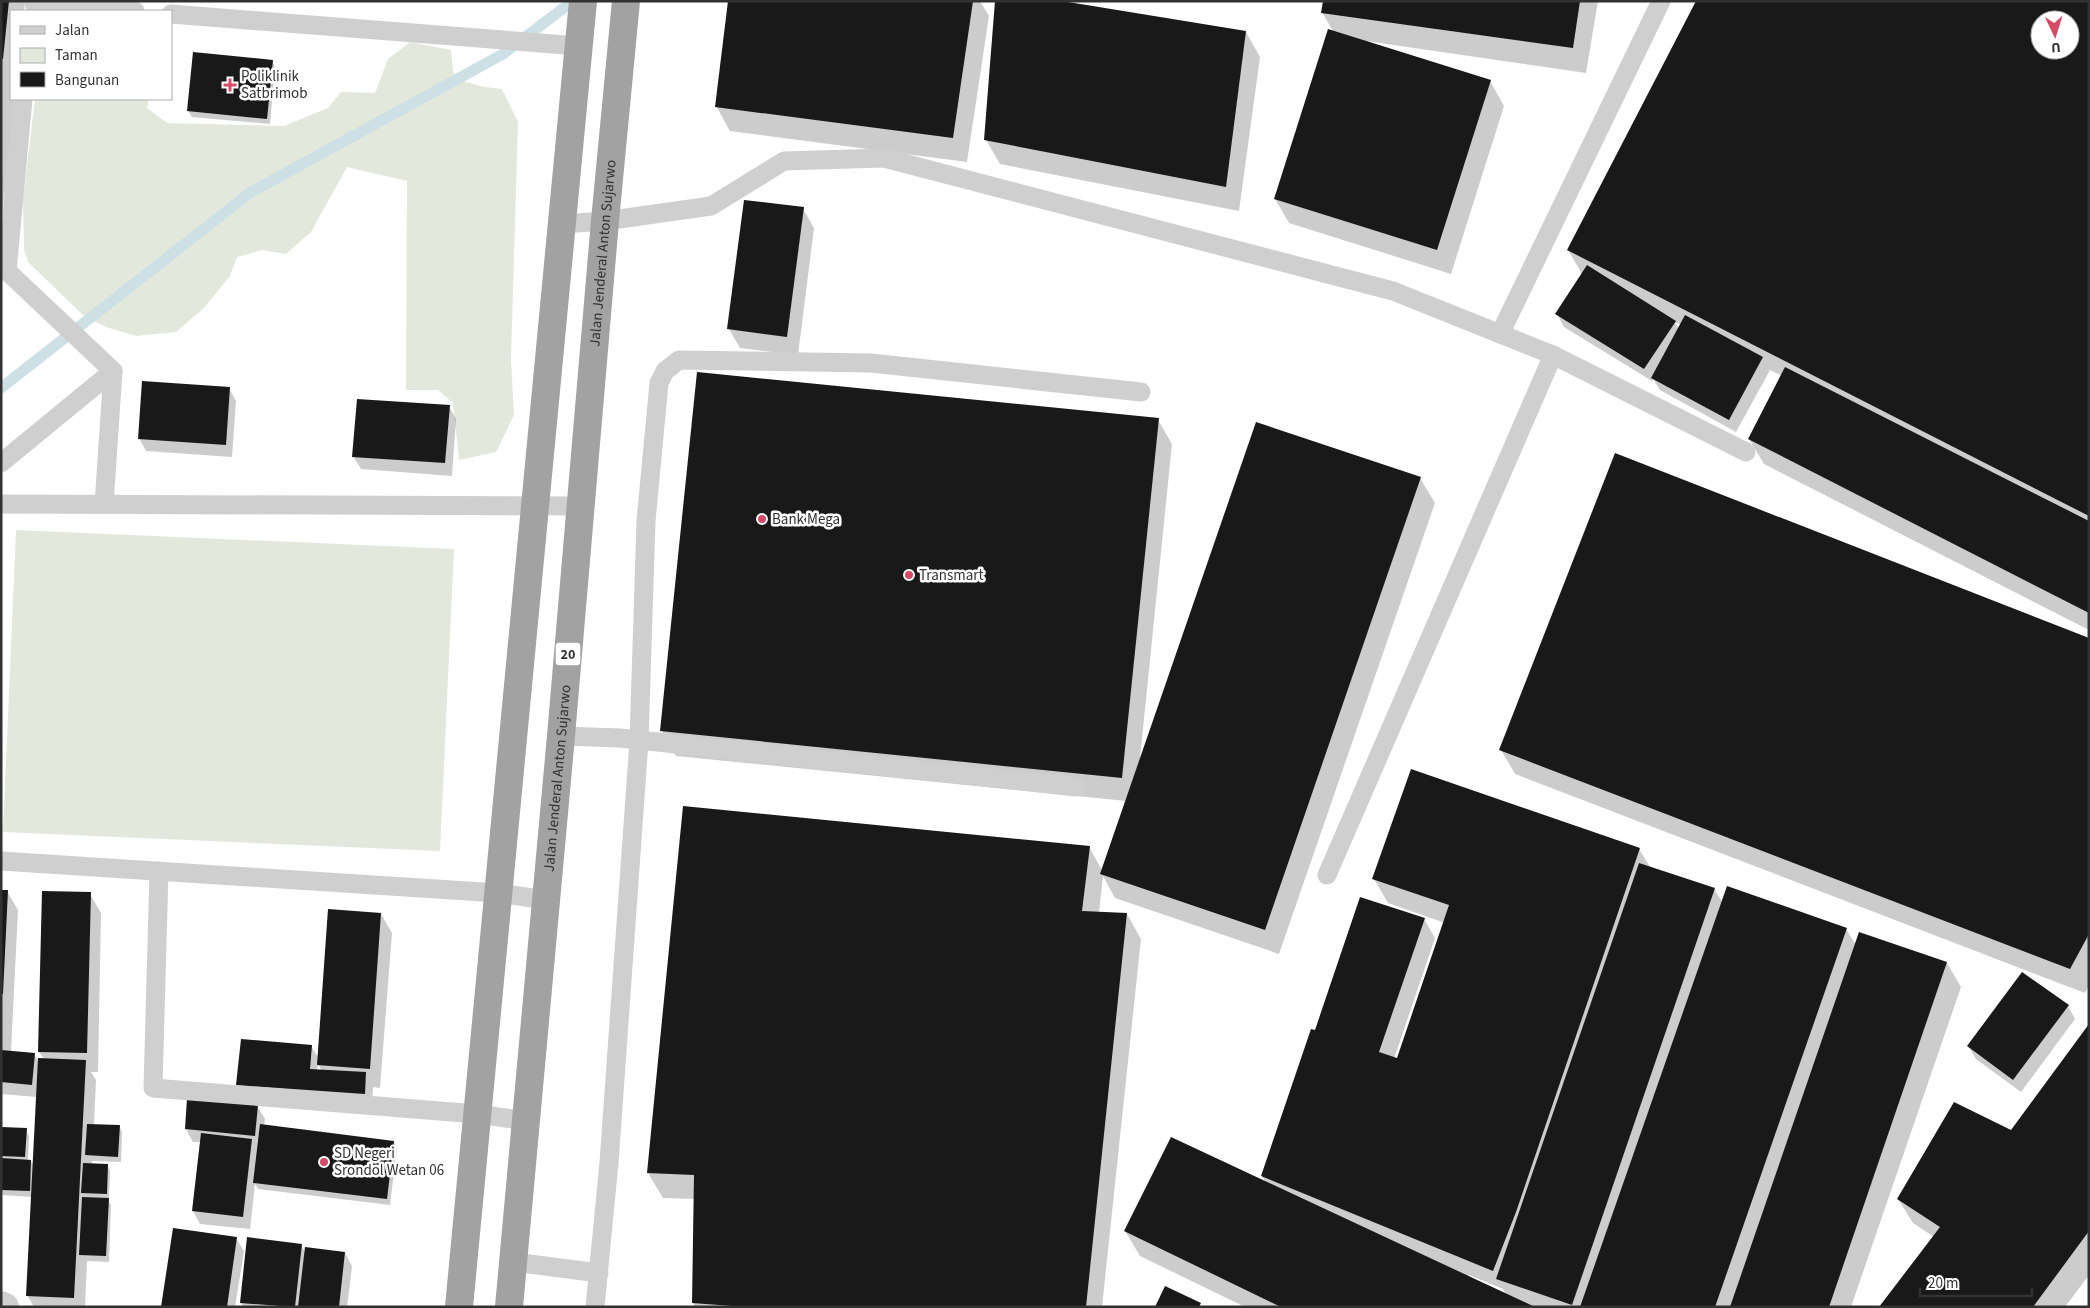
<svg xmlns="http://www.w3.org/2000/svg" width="2090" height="1308" font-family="'Source Sans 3',sans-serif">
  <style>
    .green { fill: #e3e8dc }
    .shadow { fill: #0003; fill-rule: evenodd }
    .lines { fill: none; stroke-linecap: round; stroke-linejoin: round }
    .stream { stroke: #cce0e6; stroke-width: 11 }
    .building { fill: #191919; fill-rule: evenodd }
    .service { stroke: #cfcfcf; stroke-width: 19 }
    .minor { stroke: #cfcfcf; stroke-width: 28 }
    .trunk { stroke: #a2a2a2; stroke-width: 28 }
    .poi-dot { fill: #d24c68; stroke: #fff; stroke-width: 2 }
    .labels { text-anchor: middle; stroke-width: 5; stroke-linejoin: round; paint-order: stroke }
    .shield { fill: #fff; stroke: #707070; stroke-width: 1 }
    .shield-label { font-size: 14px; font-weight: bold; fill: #323232 }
    .poi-label { font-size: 15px; fill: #323232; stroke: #fff; text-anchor: start }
    .street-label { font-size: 15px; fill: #323232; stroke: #fff }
  </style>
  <rect width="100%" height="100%" fill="#fff"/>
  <g class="green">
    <path d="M410,42L451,50L454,79L485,87L502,89L518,122L511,359L514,415L496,452L459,460L453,403L438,390H406L407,181L347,167L311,232L286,254L262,250L237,257L230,276L204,308L176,332L136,336L106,327L84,316L28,262L24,249L23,198L35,99H149L147,108L167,123L284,126L328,108L341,92L375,93L388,59Z"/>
    <path d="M16,530L454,549L440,851L3,832Z"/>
  </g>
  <g class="shadow">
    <path d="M1,1H25L24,11H11V99H15L1,226Z"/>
    <path d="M729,1H980L989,16L967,162L730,131L716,106Z"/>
    <path d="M1324,1H1598L1586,73L1366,41L1490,81L1504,106L1451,274L1289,223L1275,199L1334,33L1322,12Z"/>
    <path d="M1697,1H2089V630L1764,464L1749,439L1782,376L1770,370L1736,432L1660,390L1653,379L1652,381L1564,327L1557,314L1582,274L1568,250ZM2040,20H2070V50H2040ZM1675,322L1681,325L1679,329Z"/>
    <path d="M1246,32L1260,57L1239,211L1000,164L986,140Z"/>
    <path d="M272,61L275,67L270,124L192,117L188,111Z"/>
    <path d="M803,209L814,228L798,355L740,348L729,329Z"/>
    <path d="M229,388L236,401L232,457L146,451L139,438Z"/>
    <path d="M449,406L456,419L452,476L361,469L353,456Z"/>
    <path d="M1158,420L1172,444L1140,758L1420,478L1435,503L1279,954L1115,898L1103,876L1099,913L1127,914L1141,939L1102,1307H695L693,1302L695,1199L663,1198L648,1173L684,808L1089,847L1102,870L1126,801L676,756L662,731Z"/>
    <path d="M2089,639V985L2085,993L1515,774L1501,750Z"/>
    <path d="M1639,849L1650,867L1714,889L1723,903L1846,929L1856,945L1947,963L1961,987L1851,1307H1245L1140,1256L1125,1231L1266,1183L1262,1176L1315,1032L1424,919L1435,938L1394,1059L1397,1060L1445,923L1388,903L1374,879ZM1469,1275L1503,1289L1506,1295L1469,1277Z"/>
    <path d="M1,891H7L18,910L11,1052L34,1054L39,1063L44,1059L39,1052L90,894L101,913L98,1072H91L96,1080L94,1125L119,1126L122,1132L121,1162L92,1161V1165H107L110,1171L109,1202L111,1205L109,1262L87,1261L85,1307H34L27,1295L32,1197L1,1195V1128L26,1130L29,1136L28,1161H31L34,1166L37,1097L1,1094Z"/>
    <path d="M381,914L392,933L380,1088L373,1087L372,1107L245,1098L238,1085L311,1046L319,1059ZM318,1064L322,1071H317Z"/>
    <path d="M2068,1006L2075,1019L2021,1092L1976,1059L1968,1046Z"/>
    <path d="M2089,1026V1275L2065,1307H1881L1934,1237L1913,1223L1898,1199L2011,1132Z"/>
    <path d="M257,1106L265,1119L264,1126L394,1142L397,1148L390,1205L258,1189L255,1184L250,1229L200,1224L193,1211L201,1142H193L186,1129Z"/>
    <path d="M236,1238L244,1251L235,1307H162Z"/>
    <path d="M301,1245L305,1252L345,1253L352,1266L347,1307H243L241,1302Z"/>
  </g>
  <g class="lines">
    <path class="stream" d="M1,388L251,192L503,54L573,1"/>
  </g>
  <g class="building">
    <path d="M1,1H9L3,59H1Z"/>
    <path d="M728,1H973L953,138L715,107Z"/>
    <path d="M995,1H1062L1246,31L1226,187L984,140Z"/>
    <path d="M1323,1H1580L1573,48L1321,13Z"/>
    <path d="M1696,1H2089V516L1567,250ZM2040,20H2070V50H2040Z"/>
    <path d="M1328,29L1491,80L1437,250L1274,199Z"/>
    <path d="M193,52L273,60L267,119L187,111Z"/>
    <path d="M744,200L804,207L787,337L727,329Z"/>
    <path d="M1587,265L1676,321L1644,369L1555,314Z"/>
    <path d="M1685,315L1763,357L1729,420L1651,378Z"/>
    <path d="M1785,367L2089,521V613L1748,439Z"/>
    <path d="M697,372L1159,418L1122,778L660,731Z"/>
    <path d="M142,381L230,387L226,445L138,439Z"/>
    <path d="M357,399L450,405L445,463L352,457Z"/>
    <path d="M1256,422L1421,477L1265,930L1100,874Z"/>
    <path d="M1615,453L2089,638V934L2070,969L1499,750Z"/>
    <path d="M1411,769L1640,848L1516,1212L1493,1271L1261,1176L1311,1029L1315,1030L1360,897L1425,918L1379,1052L1397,1058L1449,905L1372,879Z"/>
    <path d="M683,806L1090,846L1082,911L1127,913L1086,1307H746L692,1303L694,1175L647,1173Z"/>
    <path d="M1639,863L1715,888L1572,1305L1496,1279Z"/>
    <path d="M1727,886L1847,928L1715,1307H1580Z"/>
    <path d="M1,890H8L3,994H1Z"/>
    <path d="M42,891L91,892L87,1053L38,1052Z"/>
    <path d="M328,909L381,913L370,1069L317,1065Z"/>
    <path d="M1859,932L1947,962L1829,1307H1730Z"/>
    <path d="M2022,972L2069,1005L2013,1080L1967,1046Z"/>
    <path d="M2089,1024V1231L2033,1307H1879L1940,1227L1897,1199L1954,1102L2011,1130Z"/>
    <path d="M241,1039L312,1045L310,1069L366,1072L365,1094L236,1085Z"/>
    <path d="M1,1050L35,1053L32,1085L1,1082Z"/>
    <path d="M38,1058L86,1060L74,1298L26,1296Z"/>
    <path d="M187,1098L258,1105L255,1136L185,1129Z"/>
    <path d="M87,1124L120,1125L118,1157L85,1155Z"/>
    <path d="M260,1124L394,1141L387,1199L253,1183Z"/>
    <path d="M1,1127L27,1128L25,1157L1,1156Z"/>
    <path d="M201,1133L252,1139L243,1217L192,1211Z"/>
    <path d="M1171,1137L1535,1307H1281L1124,1231Z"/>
    <path d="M1,1158L31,1160L30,1191L1,1190Z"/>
    <path d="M83,1163L108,1164L107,1194L81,1193Z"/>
    <path d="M82,1197L109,1198L106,1256L79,1255Z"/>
    <path d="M173,1228L237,1237L227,1307H161Z"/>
    <path d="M247,1237L302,1244L295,1307L240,1303Z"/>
    <path d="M305,1247L345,1252L339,1307H298Z"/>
    <path d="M1165,1286L1201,1303L1199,1307H1155Z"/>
  </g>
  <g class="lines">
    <g class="service">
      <path d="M34,4L135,11"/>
      <path d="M171,14L579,46"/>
      <path d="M23,99L7,271L113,371"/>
      <path d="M562,224L605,221L711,206L784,161L884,158L1393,291L1553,355L1746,452"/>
      <path d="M1500,334L1661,1"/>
      <path d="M1,463L113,371"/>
      <path d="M1,504L581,506"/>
      <path d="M104,504L113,371"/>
      <path d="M561,736L620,738L1076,787"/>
      <path d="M1,861L498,893L546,900"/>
      <path d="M159,871L153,1088L477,1114L527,1121"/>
      <path d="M1327,875L1553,355"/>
      <path d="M514,1262L599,1273"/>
      <path d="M595,1307L609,1163L639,741L646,521L659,383L665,371L679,360L871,363L1141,392"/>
    </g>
    <path class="minor" d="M1,1305L5,1307"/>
    <g class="trunk">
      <path d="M459,1307L583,1"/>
      <path id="s1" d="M509,1307L561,736L605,221L626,1"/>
    </g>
  </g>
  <g class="poi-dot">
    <path d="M227.5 77.5h5v5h5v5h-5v5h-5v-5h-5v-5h5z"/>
    <circle cx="762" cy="519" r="5"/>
    <circle cx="909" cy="575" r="5"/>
    <circle cx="324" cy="1162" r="5"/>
  </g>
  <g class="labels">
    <rect class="shield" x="555.5" y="642.5" width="25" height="23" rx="4"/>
    <g class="shield-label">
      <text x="568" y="659">20</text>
    </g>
    <g class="poi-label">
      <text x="241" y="81">Poliklinik<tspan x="241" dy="17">Satbrimob</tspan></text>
      <text x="772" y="524">Bank Mega</text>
      <text x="919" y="580">Transmart</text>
      <text x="334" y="1158">SD Negeri<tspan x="334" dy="17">Srondol Wetan 06</tspan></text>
    </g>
    <g class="street-label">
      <text dy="5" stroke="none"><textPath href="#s1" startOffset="1058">Jalan Jenderal Anton Sujarwo</textPath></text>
      <text dy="5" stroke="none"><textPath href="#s1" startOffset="531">Jalan Jenderal Anton Sujarwo</textPath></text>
    </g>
  </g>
  <rect width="2090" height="1308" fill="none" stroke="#323232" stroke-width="5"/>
  <rect x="10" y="10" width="162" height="90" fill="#ffffff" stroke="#adadad"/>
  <rect x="20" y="26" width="25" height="8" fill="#cfcfcf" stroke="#adadad"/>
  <text x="55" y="35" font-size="15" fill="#323232">Jalan</text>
  <rect x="20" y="48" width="25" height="15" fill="#e3e8dc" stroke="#adadad"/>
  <text x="55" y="60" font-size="15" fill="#323232">Taman</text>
  <rect x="20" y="72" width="25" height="15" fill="#191919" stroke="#adadad"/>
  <text x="55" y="85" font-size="15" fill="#323232">Bangunan</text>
  <g transform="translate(2055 35) rotate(176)"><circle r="24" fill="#ffffff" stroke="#adadad"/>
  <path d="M0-4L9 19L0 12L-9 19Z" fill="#d24c68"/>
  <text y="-8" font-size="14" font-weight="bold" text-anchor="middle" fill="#323232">U</text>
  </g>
  <path d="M1920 1288v8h112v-8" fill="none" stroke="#323232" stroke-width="2.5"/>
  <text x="1928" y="1288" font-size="15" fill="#323232" stroke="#ffffff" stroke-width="4" paint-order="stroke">20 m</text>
</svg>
